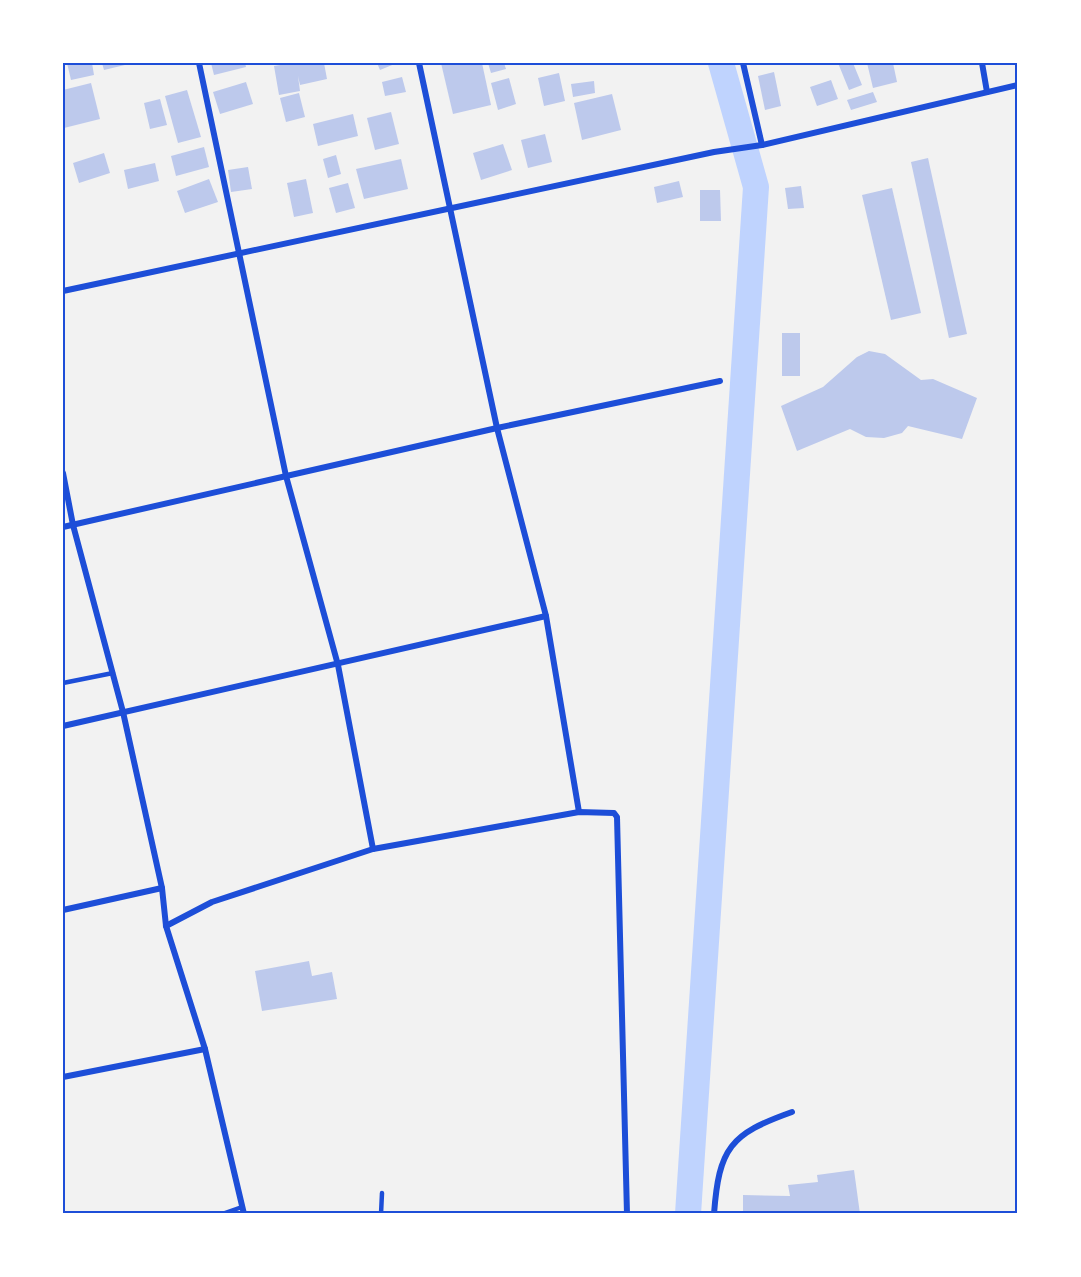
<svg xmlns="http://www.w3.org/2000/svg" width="1081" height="1277" font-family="Barlow,sans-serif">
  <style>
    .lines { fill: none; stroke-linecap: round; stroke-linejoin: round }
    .canal { stroke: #bfd3fe; stroke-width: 26 }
    .building { fill: #bdc9ec }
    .service { stroke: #1d4ed8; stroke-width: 4.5 }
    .minor { stroke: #1d4ed8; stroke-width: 6 }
    .neatline { fill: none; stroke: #1d4ed8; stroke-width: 2 }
  </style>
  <rect width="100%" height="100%" fill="#f2f2f2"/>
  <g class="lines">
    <path class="canal" d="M688,1214L756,187L721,63"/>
  </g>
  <g class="building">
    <path d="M67,63H92L94,75L71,80Z"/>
    <path d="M102,63H129V64L104,70Z"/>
    <path d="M211,63H245L246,67L214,75Z"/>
    <path d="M293,63H324L327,79L300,85L298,76L300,91L279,95L274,66Z"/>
    <path d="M377,63H397L380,70Z"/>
    <path d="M441,63H482L491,105L453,114Z"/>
    <path d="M488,63H504L506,69L491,73Z"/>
    <path d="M838,63H853L862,85L849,90Z"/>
    <path d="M867,63H893L897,82L873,88Z"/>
    <path d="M774,72L781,106L765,110L758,76Z"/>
    <path d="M559,73L565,101L544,106L538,78Z"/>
    <path d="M402,77L406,92L385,96L382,82Z"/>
    <path d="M509,78L516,104L498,110L491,83Z"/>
    <path d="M831,80L838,99L817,106L810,87Z"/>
    <path d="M594,81L595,93L573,97L571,84Z"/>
    <path d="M246,82L253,104L220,114L213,92Z"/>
    <path d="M91,83L100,119L64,128L63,90Z"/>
    <path d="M187,90L201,137L178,143L165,96Z"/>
    <path d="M873,92L877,102L851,110L847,100Z"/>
    <path d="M299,93L305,117L286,122L280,98Z"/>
    <path d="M612,94L621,130L582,140L574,103Z"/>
    <path d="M160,99L167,125L150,129L144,103Z"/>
    <path d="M391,112L399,144L375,150L367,118Z"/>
    <path d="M353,114L358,136L318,146L313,124Z"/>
    <path d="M545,134L552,162L528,168L521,140Z"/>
    <path d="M503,144L512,170L481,180L473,153Z"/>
    <path d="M204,147L209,167L176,176L171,156Z"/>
    <path d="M104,153L110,173L79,183L73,163Z"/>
    <path d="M336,155L341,174L328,178L323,159Z"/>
    <path d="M928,158L967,334L949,338L911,162Z"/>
    <path d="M401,159L408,189L364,199L356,169Z"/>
    <path d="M155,163L159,181L128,189L124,170Z"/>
    <path d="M248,167L252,189L231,192L228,170Z"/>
    <path d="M209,179L218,202L185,213L177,191Z"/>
    <path d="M306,179L313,213L294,217L287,183Z"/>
    <path d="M679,181L683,197L657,203L654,187Z"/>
    <path d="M348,183L355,208L336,213L329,188Z"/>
    <path d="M801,186L804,208L788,209L785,188Z"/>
    <path d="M892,188L921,313L891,320L862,195Z"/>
    <path d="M700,190H720L721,221H700Z"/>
    <rect x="782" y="333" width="18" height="43"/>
    <path d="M869,351L885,354L921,380L933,379L977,398L962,439L908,426L902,433L884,438L866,437L850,429L797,451L781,406L823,387L857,357Z"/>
    <path d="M309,961L312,976L332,972L337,999L262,1011L255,971Z"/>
    <path d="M854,1170L860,1214H743V1195L790,1196L788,1185L818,1182L817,1175Z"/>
  </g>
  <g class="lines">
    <g class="service">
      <path d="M63,683L113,673"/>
      <path d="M222,1214L242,1207"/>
      <path d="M381,1214L382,1193"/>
    </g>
    <g class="minor">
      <path d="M199,63L286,476L338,665L373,849"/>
      <path d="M419,63L497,428L546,616L579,812"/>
      <path d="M743,63L762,145"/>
      <path d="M982,63L987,92"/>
      <path d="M63,291L714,152L762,145L1018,85"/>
      <path d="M63,473L73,525L123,712L162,888L166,926L205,1049L244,1214"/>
      <path d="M63,527L497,428L720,381"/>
      <path d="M63,726L546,616"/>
      <path d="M63,910L162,888"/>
      <path d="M166,926L212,902L373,849L579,812L614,813L617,817L627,1214"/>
      <path d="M63,1077L205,1049"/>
      <path d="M714,1214C719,1148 730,1134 792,1112"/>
    </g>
  </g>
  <rect width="1081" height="1277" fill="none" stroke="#ffffff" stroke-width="129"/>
  <rect x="64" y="64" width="952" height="1148" class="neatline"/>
</svg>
